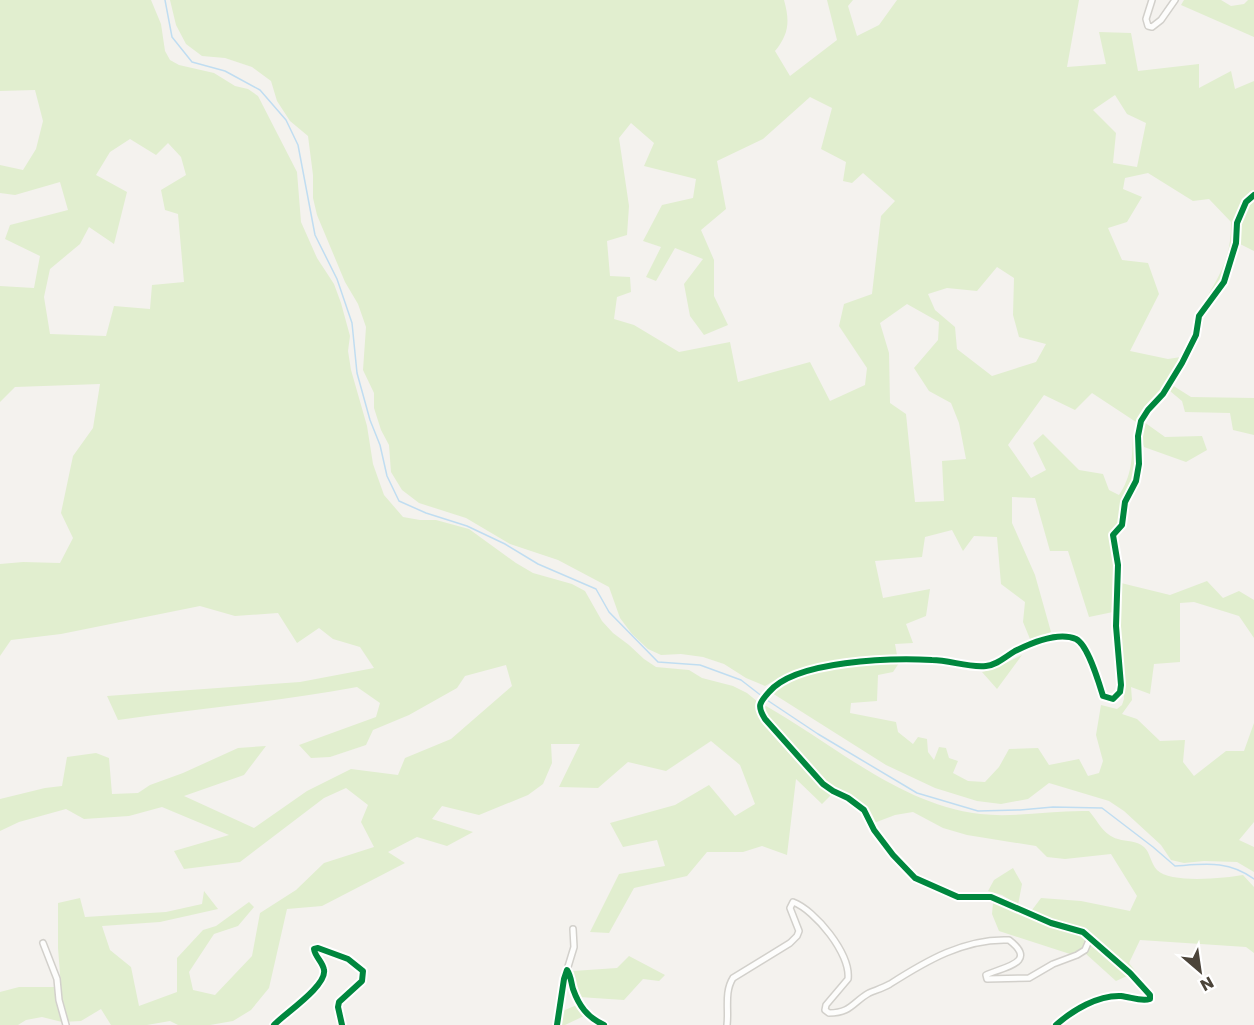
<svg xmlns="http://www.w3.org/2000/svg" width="1254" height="1025" font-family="Poppins,sans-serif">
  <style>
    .green { fill: #e1eecf; fill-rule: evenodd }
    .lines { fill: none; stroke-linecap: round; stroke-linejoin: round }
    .stream { stroke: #c0ddf1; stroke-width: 1.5 }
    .minor-casing { stroke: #d2d0cb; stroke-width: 8 }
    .minor { stroke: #fdfdfc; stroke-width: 5 }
    .cycleway-casing { stroke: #fff; stroke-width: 10 }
    .cycleway { stroke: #00873e; stroke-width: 6 }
  </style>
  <rect width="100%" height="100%" fill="#f4f2ee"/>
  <g class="green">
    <path d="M0,0H151L161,24L165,51L170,60L179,65L214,73L235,86L248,89L258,96L297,172L301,222L317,258L334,284L341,303L350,336L348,351L351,370L367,426L373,464L384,495L403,517L420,520H436L469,529L516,563L533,573L572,584L585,591L602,621L613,633L629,645L644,659L656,667L689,670L702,678L733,686L747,693L758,702C756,707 756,706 758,711C761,721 771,729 778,737C795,757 810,779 832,794L822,804L796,779L787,855L762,846L743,852H707L687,876L634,888L609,933L590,932L619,874L665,866L657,840L623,847L610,823L675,805L709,785L735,816L755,804L740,765L711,741L666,771L628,762L598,788L559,787L580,744H551L552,763L543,784L528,795L479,815L442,806L432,819L473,832L447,846L417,837L388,852L405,863L322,906L287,909L269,988L251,1010L233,1021L210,1025H178L170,1021L147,1025H111L101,1009L81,1021L62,1022L42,1017L26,1020L18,1025H0V992L19,987H61L58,948V903L80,898L85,917L166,912L202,904L204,891L218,909L160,922L102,926L110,950L131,967L139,1006L177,992V958L203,930L216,926L249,902L254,907L238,926L214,934L189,972L193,990L215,995L252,956L260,913L296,890L324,863L374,847L361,822L368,805L346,788L324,798L240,862L184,869L174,851L229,835L162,807L129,816L84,819L66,809L19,822L0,831V799L45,788L62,786L67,757L96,753L109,758L112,794L138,793L150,785L183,773L238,748L266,746L244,775L184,796L254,828L307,791L351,769L398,775L405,758L451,739L512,686L506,665L465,676L457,688L409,715L373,730L366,745L330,757L311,758L299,745L376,717L380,703L357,687C278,702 198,708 118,720L107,696L300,682L374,668L360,647L333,639L319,628L297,643L278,613L235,616L200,606L61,634L11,640L0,656V564L23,562L60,563L73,538L61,513L73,456L93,428L100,384L15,387L0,402V286L34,288L40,256L5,239L10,225L68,210L60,182L15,195L0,193V165L23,170L36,149L43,121L35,90L0,91ZM130,139L156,155L168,143L181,157L186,175L161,190L165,210L178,214L184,282L152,285L150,309L114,306L106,336L50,334L44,297L50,269L80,244L89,227L114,244L127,192L96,175L110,152Z"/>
    <path d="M170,0H784C790,21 789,34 775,51L790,76L837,40L827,0H853L848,6L857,36L879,25L897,0H1079L1067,67L1106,64L1099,32L1131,33L1138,71L1199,64V88L1231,71L1235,89L1254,81V192L1239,210L1234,223L1233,245L1222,281L1194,318C1214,284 1232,263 1231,222L1209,199L1193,201L1148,173L1125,178L1123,189L1142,197L1127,222L1108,228L1122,260L1148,263L1159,294L1130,351L1168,359L1181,357C1171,382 1151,401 1136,422L1092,393L1075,410L1044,395L1008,445L1031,478L1046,470L1033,443L1043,434L1079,470L1103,474L1109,490L1119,495C1132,476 1132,458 1133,436L1136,437L1137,456L1135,476L1123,500L1121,523L1110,534C1116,558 1120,588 1113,612L1089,617L1068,551H1050L1035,498L1012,497V523L1035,575L1051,632L1030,639L1023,622L1025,602L1001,584L997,537L974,536L963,551L952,530L925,537L922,557L875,561L883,598L930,589L926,616L906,624L913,643L895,644L897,655C851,658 805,662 765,686L746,678L724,664L703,657L681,654L661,655L648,649L632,634L620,618L609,587L558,560L510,544L466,518L419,503L402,490L391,472L389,445L381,430L374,408V393L363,370L366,327L358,304L345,282L317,215L313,198V175L308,136L290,121L277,101L271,81L252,67L225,58L202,56L186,44L176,25ZM1115,95L1127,114L1146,123L1137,167L1113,163L1116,133L1093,110ZM810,97L832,108L821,149L846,162L843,181L852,183L863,173L895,201L881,216L872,294L844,304L839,326L867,368L865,385L830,401L810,362L738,382L730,342L679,352L634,325L614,319L617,297L631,292L630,277L610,276L607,241L627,235L629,206L619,138L631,123L654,143L644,166L696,179L693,198L662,205L643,241L661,247L646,277L656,281L675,248L703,259L684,284L690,316L704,335L728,325L714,296V260L701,230L726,209L717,161L763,139ZM997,267L1014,278L1013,315L1019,337L1046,344L1036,362L992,376L957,349L955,327L935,310L928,294L947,288L977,291ZM907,304L939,322L938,340L914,368L929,391L951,403L959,423L966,459L942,461L944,501L915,502L906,414L890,403L889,353L880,323Z"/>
    <path d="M1184,0H1221L1231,6L1244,4L1248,0H1254V37L1181,5Z"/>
    <path d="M1254,199V251L1240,244C1235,227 1241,211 1254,199Z"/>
    <path d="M1172,385L1191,397L1254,398V435L1233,430L1230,413L1185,412L1182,401L1170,391Z"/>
    <path d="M1144,422L1165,437L1202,436L1207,450L1186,462L1144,447L1141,439Z"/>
    <path d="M1207,581L1223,598L1239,591L1254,600V638L1239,616L1194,602L1180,603V662L1154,664L1150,694L1131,687L1132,700L1122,714L1137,719L1160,741L1185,740L1183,762L1194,776L1226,751H1244L1254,723V822L1239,840L1254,847V872L1237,862L1204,861L1184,863L1171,860L1161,845L1124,811L1109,801L1049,783L1028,799L1001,804L977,801L935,788L886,765L772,693L779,685L790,680L828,670L855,664L899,663L893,672L878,675L877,701L851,703L850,713L896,722L898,732L913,744L918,737L927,739L928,752L934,760L939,747L946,748L949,758L958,761L953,773L968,781L985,782L999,767L1009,749L1038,748L1049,765L1079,759L1088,776L1099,773L1103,761L1096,735L1101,705L1117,709L1122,705L1124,699L1118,623L1121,583L1170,595Z"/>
    <path d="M1022,655L997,689L982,672L993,669Z"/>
    <path d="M766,706C835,745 899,804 980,814C1016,818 1052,810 1089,811C1098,821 1103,835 1118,839C1127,842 1136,840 1144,847C1150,852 1151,864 1157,870C1170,884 1226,878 1243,875L1254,887V953L1246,947L1140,940L1129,963L1136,972L1128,970L1091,935L1081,929L1050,920L1032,910L1041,898L1081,901L1130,911L1137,896L1111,854L1065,859L1047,857L1036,846L967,835L943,828L913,812L895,815L874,823L866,806L824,782L761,709Z"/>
    <path d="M1013,868L1022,884L1018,905L1002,895L988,891L994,880Z"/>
    <path d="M993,903C1013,909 1031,919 1051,926C1063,931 1076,932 1087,940C1083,949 1079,952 1070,954L999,931L992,914Z"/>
    <path d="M1091,942L1127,976L1116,981L1085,953Z"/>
    <path d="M629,956L665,975L659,981L643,979L624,1000L579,997L573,971L617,968Z"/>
    <path d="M577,1005L584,1016L565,1025H559L560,1012Z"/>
  </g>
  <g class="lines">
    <g class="stream">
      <path d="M165,0L172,37L192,62L225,71L260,90L286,120L298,145L315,235L337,279L352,323L357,373L370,420L380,445L387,476L399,501L426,513L467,526L505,544L538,564L596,589L609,612L658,662L700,665L741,680L763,697"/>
      <path d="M767,700L818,734L917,793L978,811L1020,810L1053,807L1102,808L1153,847L1175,866C1205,864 1228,860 1254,879"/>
    </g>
    <defs>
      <g id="minor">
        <path d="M1152,0L1146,19L1148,26L1152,27L1161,20L1175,0"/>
        <path d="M43,943L57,979L59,1000L66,1025"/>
        <path d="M567,970L574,947L573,929"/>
        <path d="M274,1025C284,1014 327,986 324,970C323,962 315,957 314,949L318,948L348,959L363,971L362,981L339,1002L338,1007L342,1025"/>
        <path d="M557,1025L564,979L567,970C571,976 571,982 573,989C579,1006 587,1017 604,1025"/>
        <path d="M727,1025C729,1010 724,992 733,978L790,943L797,936L799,931L790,908L793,902C815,910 851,954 848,979L826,1005L825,1010L829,1013C851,1013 853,1002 869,993C876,990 883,988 890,984C926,961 965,938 1009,940C1039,963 1003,967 986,975L987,979L1029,978L1053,964L1077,955L1085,950L1090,938"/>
        <path d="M1056,1025C1073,1010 1098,995 1121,996C1131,997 1141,1002 1150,999V995L1130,973L1083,932L1051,923L991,897H958L915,878L893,855L874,830L864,810L848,798L833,791L823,784L765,719C757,706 759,703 769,692C796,660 891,658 932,660C950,660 968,668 986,666C997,665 1005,657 1015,651C1031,643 1058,631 1076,639C1088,645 1099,683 1103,696L1113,699L1120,692L1121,685L1116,626L1118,565L1113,535L1122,525L1125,502L1136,481L1139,464L1138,436L1141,421L1148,410L1163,394L1182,363L1196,335L1199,316L1224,282L1236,243L1237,223L1246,202L1254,195"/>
      </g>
    </defs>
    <use href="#minor" class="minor-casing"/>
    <use href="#minor" class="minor"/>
    <defs>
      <g id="cycleway">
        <path d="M274,1025C284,1014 327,986 324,970C323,962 315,957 314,949L318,948L348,959L363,971L362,981L339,1002L338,1007L342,1025"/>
        <path d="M557,1025L564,979L567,970C571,976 571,982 573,989C579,1006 587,1017 604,1025"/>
        <path d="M1056,1025C1073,1010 1098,995 1121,996C1131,997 1141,1002 1150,999V995L1130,973L1083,932L1051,923L991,897H958L915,878L893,855L874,830L864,810L848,798L833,791L823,784L765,719C757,706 759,703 769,692C796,660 891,658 932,660C950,660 968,668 986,666C997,665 1005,657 1015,651C1031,643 1058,631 1076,639C1088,645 1099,683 1103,696L1113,699L1120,692L1121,685L1116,626L1118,565L1113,535L1122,525L1125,502L1136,481L1139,464L1138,436L1141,421L1148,410L1163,394L1182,363L1196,335L1199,316L1224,282L1236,243L1237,223L1246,202L1254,195"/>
      </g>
    </defs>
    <use href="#cycleway" class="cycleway-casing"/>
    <use href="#cycleway" class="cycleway"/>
  </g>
  <g transform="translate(1200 971) rotate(151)" stroke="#ffffff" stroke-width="4.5" paint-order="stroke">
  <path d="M0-4.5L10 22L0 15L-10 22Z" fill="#4b4439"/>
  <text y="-9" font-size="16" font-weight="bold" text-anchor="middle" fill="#4b4439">N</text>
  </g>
</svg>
